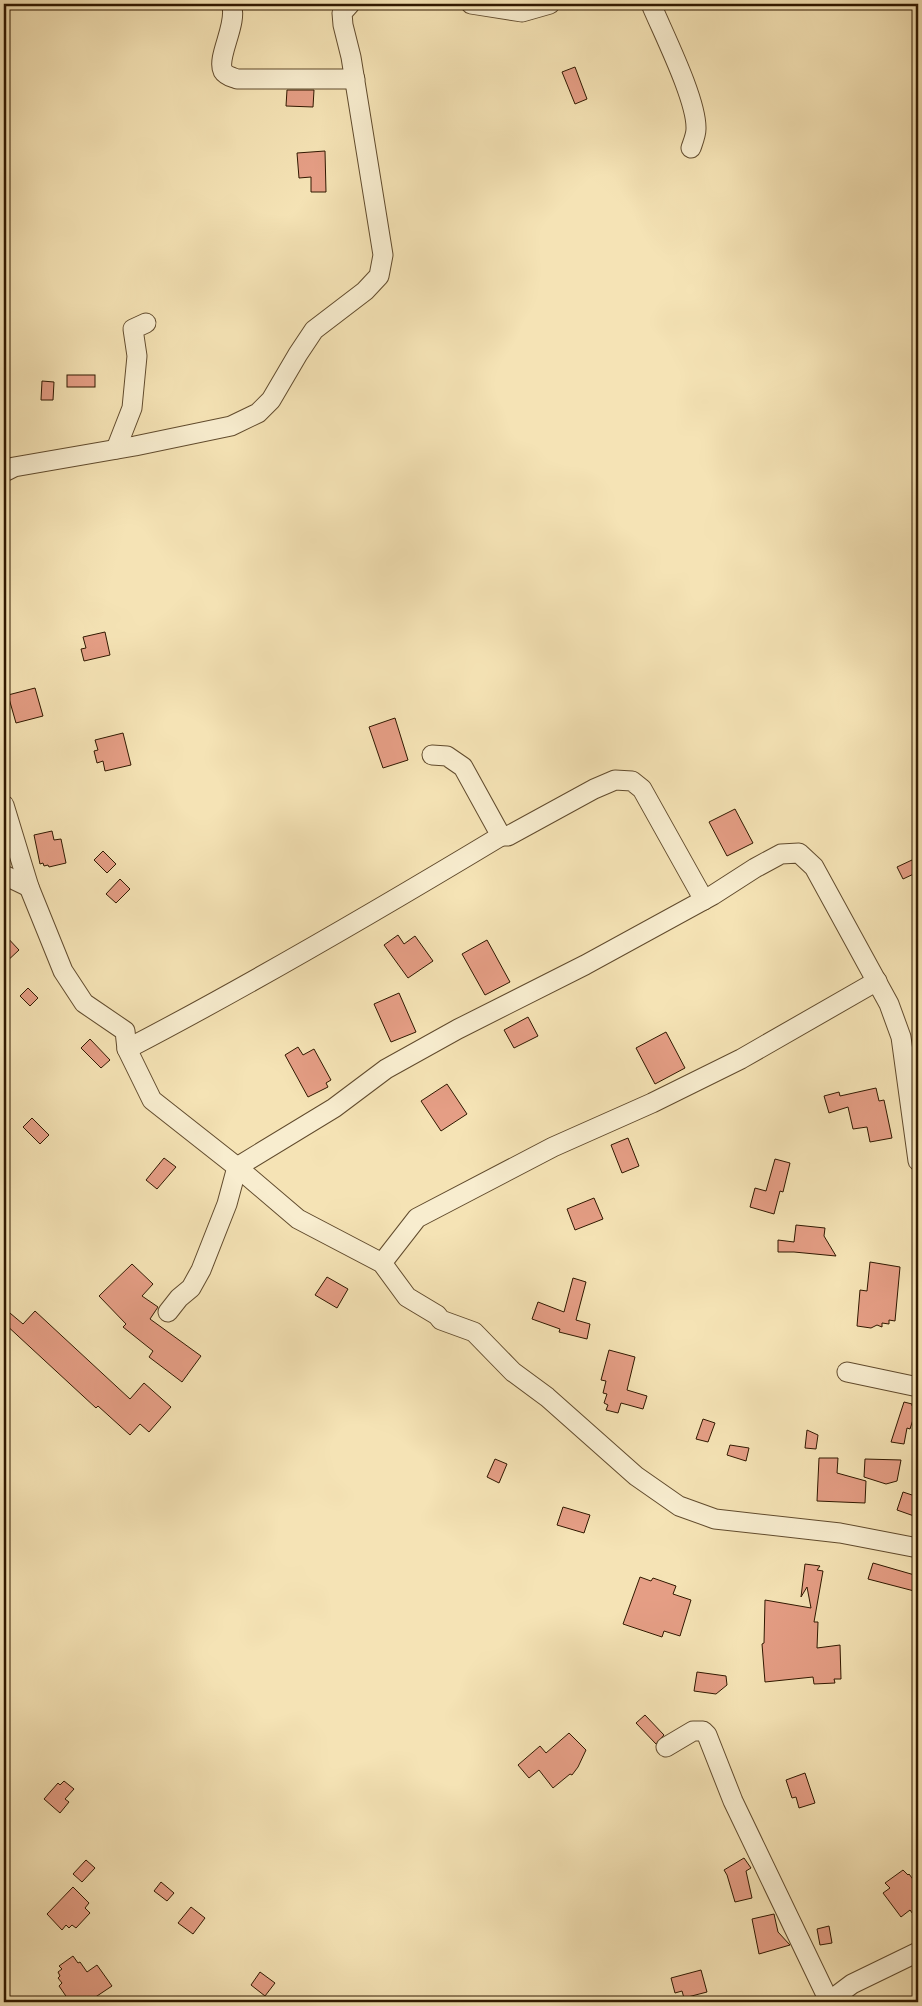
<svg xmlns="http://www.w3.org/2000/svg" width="922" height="2006" font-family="Alegreya,serif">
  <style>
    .building { fill: #e59e85; stroke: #301800 }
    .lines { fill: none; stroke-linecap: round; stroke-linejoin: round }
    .minor-casing { stroke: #614b2d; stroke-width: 21 }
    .minor { stroke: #f8edcf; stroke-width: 19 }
  </style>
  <rect width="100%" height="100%" fill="#f5e3b5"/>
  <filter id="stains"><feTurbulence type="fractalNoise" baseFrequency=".004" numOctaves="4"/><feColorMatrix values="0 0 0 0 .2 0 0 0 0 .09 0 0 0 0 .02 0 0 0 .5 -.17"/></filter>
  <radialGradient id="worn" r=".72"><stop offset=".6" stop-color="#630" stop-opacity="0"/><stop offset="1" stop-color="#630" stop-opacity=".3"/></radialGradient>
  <g class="building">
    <path d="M575,67L587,99L575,104L562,72Z"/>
    <path d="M287,90H314L313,107L286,106Z"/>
    <path d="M325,151L326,192H311V177L299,178L297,153Z"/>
    <rect x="67" y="375" width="28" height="12"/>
    <path d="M42,381L54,382L53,400H41Z"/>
    <path d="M105,632L110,655L84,661L81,649L86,648L83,637Z"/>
    <path d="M35,688L43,716L16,723L8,695Z"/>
    <path d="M395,718L408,760L383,768L369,727Z"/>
    <path d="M123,733L131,765L105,771L103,761L97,763L94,751L98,750L95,740Z"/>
    <path d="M735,809L753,843L727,856L709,822Z"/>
    <path d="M52,831L54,840L61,839L66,863L49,867L48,865L44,866L43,863L40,864L34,835Z"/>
    <path d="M103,851L116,864L107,873L94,860Z"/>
    <path d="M912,860L918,872L903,879L897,867Z"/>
    <path d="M120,879L130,889L116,903L106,894Z"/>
    <path d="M4,934L19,950L4,964Z"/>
    <path d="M398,935L404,944L415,936L433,961L408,978L384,945Z"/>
    <path d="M487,940L510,982L485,995L462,954Z"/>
    <path d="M28,988L38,998L30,1006L20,996Z"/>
    <path d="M399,993L416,1032L391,1042L374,1004Z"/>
    <path d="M528,1017L538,1036L514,1048L504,1030Z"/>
    <path d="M666,1032L685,1068L655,1084L636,1048Z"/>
    <path d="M90,1039L110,1060L101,1068L81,1048Z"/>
    <path d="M298,1047L303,1055L314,1049L331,1080L326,1083L328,1087L308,1097L285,1055Z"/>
    <path d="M447,1084L467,1114L441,1131L421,1101Z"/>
    <path d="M876,1088L879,1101L884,1100L892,1138L870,1142L867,1127L853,1129L848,1107L829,1113L824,1096L839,1092L840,1096Z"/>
    <path d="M32,1118L49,1135L40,1144L23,1127Z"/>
    <path d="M628,1138L639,1166L622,1173L611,1145Z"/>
    <path d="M164,1158L176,1167L157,1189L146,1180Z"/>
    <path d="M775,1159L790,1163L783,1192L780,1191L774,1214L750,1207L755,1188L766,1191Z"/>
    <path d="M594,1198L603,1219L575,1230L567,1209Z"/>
    <path d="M796,1225L825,1228L824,1236L836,1256L794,1252H778V1240L794,1242Z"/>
    <path d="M870,1262L900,1267L895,1321L889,1320V1324L882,1323V1327L877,1325L871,1328L857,1326L860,1290L867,1291Z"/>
    <path d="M132,1264L153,1284L142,1296L158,1307L150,1319L201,1356L182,1382L149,1357L153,1351L123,1327L126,1324L99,1296Z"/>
    <path d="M327,1277L348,1289L337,1308L315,1295Z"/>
    <path d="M573,1278L586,1282L576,1320L590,1324L587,1339L559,1332L560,1329L532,1319L538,1302L564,1312Z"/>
    <path d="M4,1308L23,1324L35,1311L130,1399L144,1383L171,1407L149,1432L140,1424L130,1435L98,1406L96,1408L4,1323Z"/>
    <path d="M609,1350L635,1357L627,1390L647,1396L643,1409L621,1403L618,1413L606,1410L608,1405L604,1403L607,1394L603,1393L606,1381L601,1380Z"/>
    <path d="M904,1402L912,1404V1406L917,1407L910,1429L907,1428L904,1444L891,1442Z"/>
    <path d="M703,1419L715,1423L708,1442L696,1439Z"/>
    <path d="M807,1430L818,1435L816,1449L805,1448Z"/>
    <path d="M730,1445L749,1448L746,1461L727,1455Z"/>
    <path d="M819,1458H838L837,1473L866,1481L865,1503L817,1501Z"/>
    <path d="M495,1459L507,1464L499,1483L487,1477Z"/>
    <path d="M865,1459L901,1460L897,1481L886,1484L864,1477Z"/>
    <path d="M903,1492L918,1497V1505L914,1516L897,1510Z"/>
    <path d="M563,1507L590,1515L584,1533L557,1525Z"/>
    <path d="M873,1563L918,1576V1592L868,1579Z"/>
    <path d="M805,1564L820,1566L817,1570L823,1571L814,1622H818L817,1648L840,1645L841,1679H834L835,1683L814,1684L813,1677L765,1682L762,1644L764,1643L765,1600L811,1608L807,1587L801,1597Z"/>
    <path d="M640,1577L651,1581L653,1578L676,1586L673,1594L691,1600L680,1636L664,1631L662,1637L623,1624Z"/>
    <path d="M697,1672L726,1676L727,1685L716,1694L694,1691Z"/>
    <path d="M645,1715L664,1735L656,1744L636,1723Z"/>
    <path d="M569,1733L586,1750L578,1767L572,1775L570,1774L553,1788L539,1770L529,1778L518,1765L540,1746L546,1753Z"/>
    <path d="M805,1773L815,1803L799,1808L796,1797L792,1798L786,1780Z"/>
    <path d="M64,1781L74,1789L65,1799L69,1802L60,1813L44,1799L58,1783L60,1785Z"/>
    <path d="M744,1858L751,1868L746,1871L752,1898L735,1902L727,1875L724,1870Z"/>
    <path d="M86,1860L95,1868L82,1882L73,1874Z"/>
    <path d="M903,1870L908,1875L909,1874L918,1886V1921L910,1910L901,1917L883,1893L890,1888L885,1883Z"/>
    <path d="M161,1882L174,1893L167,1901L154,1891Z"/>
    <path d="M73,1887L89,1903L85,1908L90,1913L76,1928L72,1925L69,1928L66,1925L62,1930L47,1914Z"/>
    <path d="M191,1907L205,1918L193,1934L178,1923Z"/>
    <path d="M774,1914L778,1932L790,1945L759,1954L752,1919Z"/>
    <path d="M829,1926L832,1943L820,1945L817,1929Z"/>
    <path d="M73,1956L78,1963L80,1962L87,1972L97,1965L112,1986L88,2002H70L59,1986L62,1983L58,1978L60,1976L58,1972L62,1969L59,1966Z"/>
    <path d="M701,1970L707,1992L684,1998L682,1991L675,1993L671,1978Z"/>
    <path d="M260,1972L275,1983L265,1996L251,1985Z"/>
  </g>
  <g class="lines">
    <defs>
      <g id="minor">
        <path d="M231,4C239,22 216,57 223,71C226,76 232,77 237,79H355"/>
        <path d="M471,4L522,12L550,4"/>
        <path d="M651,4C663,33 697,100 696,129C696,135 693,142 691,148"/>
        <path d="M116,449L132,408L137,356L133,329L146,323"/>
        <path d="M4,472L14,467L135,446L231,426L258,413L271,400L298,354L314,330L365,291L379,276L383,255L351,57L343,25L342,13L350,4"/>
        <path d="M432,755L447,756L463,767L501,836H508L594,789L615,780L632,781L642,789L704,900"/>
        <path d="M4,805L29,887L63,971L84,1003L125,1031L127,1049L152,1100L237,1167L298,1219L382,1263L407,1297L437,1315L441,1320L474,1332L513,1372L547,1397L636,1476L679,1506L715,1519L840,1533L918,1548"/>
        <path d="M4,875L29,887"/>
        <path d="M127,1049C254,983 378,910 501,836"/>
        <path d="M382,1263L417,1218L553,1147L652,1103L741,1059L877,981"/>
        <path d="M168,1312L179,1298L191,1288L201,1270L227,1204L237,1167L334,1108L386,1069L458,1029L585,965L713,895L755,868L781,854L799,853L814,867L889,1004L901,1037L918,1161"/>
        <path d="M847,1372L918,1387"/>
        <path d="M666,1747L693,1731H703L707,1735L733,1801L829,2001"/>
        <path d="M828,2002L852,1984L918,1952"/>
      </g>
    </defs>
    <use href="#minor" class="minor-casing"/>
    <use href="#minor" class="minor"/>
  </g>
  <rect width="922" height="2006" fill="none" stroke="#f5e3b5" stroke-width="20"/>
  <rect x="5" y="5" width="912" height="1996" fill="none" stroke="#301800" stroke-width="2.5"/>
  <rect x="10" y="10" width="902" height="1986" fill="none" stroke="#301800"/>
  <rect width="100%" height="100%" filter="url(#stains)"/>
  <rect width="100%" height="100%" fill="url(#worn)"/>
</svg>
